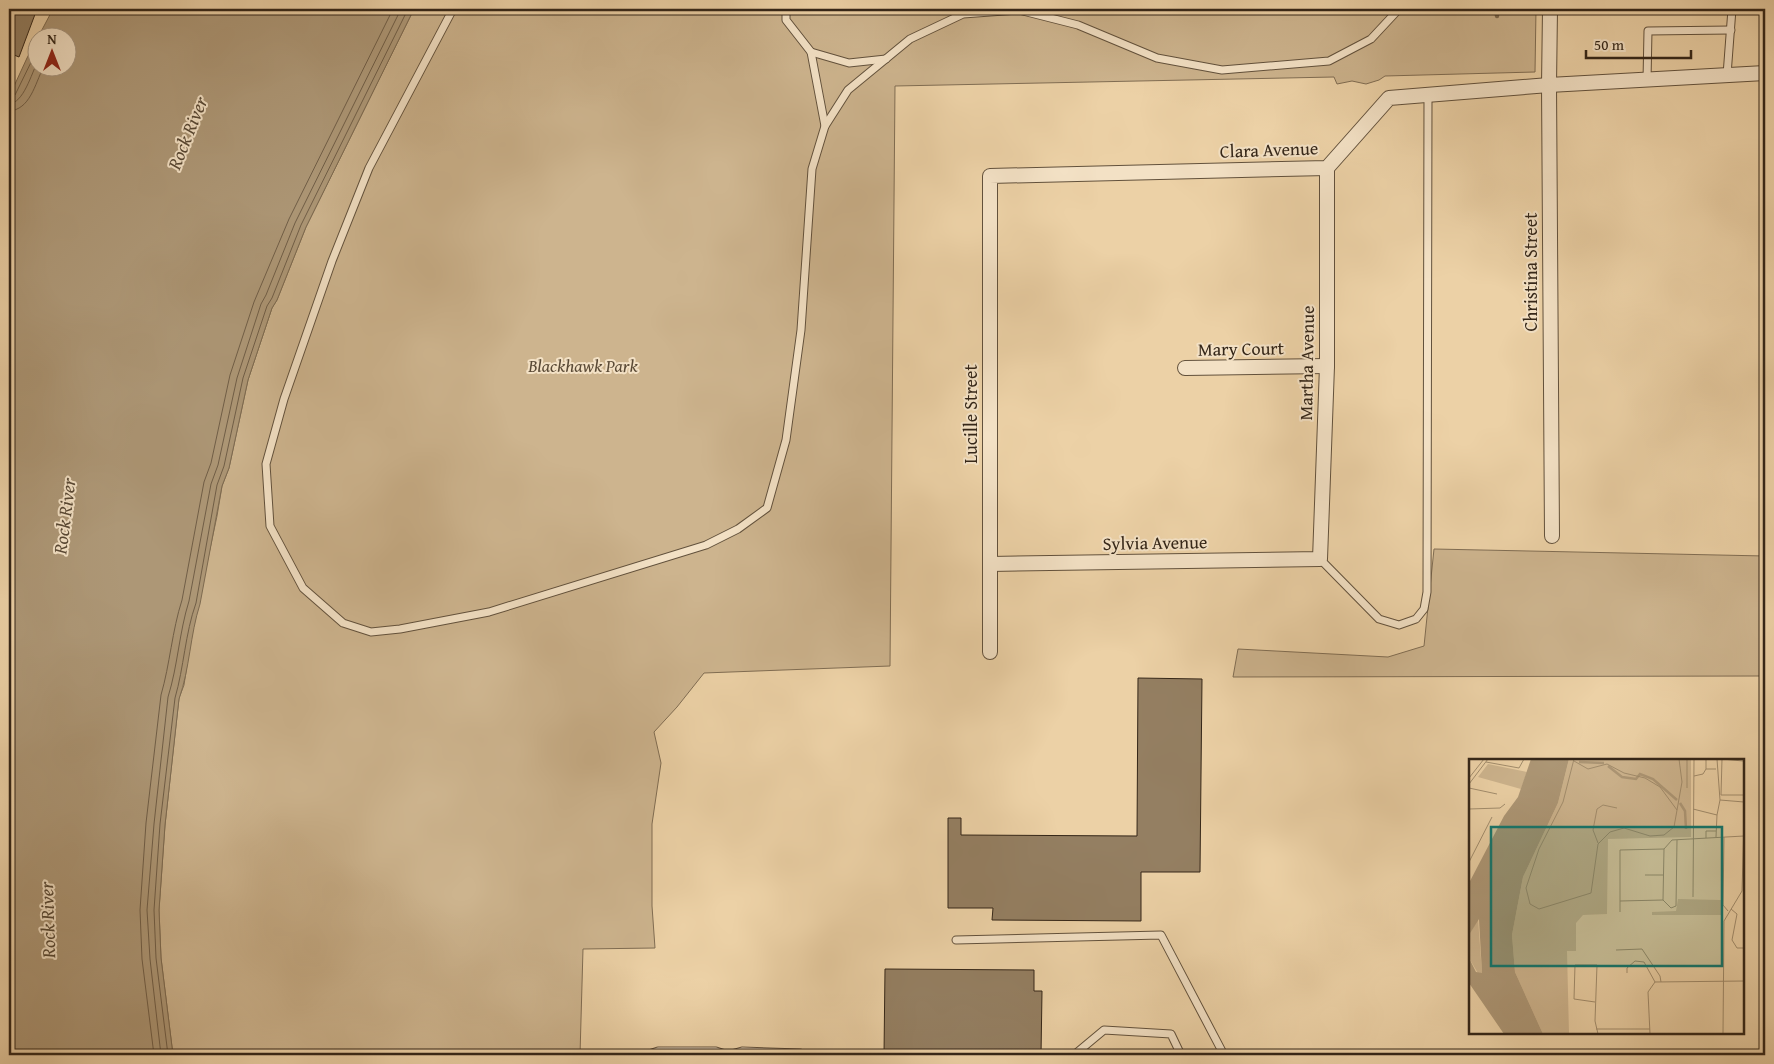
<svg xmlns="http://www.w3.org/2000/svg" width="1774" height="1064" font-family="'Gentium Book Plus',serif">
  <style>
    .green { fill: #cdb48e; stroke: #806d53 }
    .water { fill: #ad9776; stroke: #7d6a50; fill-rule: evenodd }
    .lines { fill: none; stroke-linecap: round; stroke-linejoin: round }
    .shore { stroke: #705e47; stroke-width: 1 }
    .stream { stroke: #7d6a50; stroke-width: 4.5 }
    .building { fill: #947f62; stroke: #342618 }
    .lane-casing { stroke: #62513c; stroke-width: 9 }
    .street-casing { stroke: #62513c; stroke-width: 16 }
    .lane { stroke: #f3e1c5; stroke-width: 7 }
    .street { stroke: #f3e1c5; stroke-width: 14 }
    .labels { text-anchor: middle; stroke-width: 4; stroke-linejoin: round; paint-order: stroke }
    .street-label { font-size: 18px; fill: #342618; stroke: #f3e1c5 }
    .park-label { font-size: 18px; font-style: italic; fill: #5a4a36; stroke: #f3e1c5 }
    .water-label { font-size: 19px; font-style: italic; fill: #584834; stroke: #f3e1c5 }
    .inset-river { fill: none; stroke: #ad9776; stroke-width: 2.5 }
    .inset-road { fill: none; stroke: #a28d6d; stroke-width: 1 }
    .view { fill: #0f766e; fill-opacity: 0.15; stroke: #0f766e; stroke-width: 2.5 }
    .inset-edge { fill: none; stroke: #342618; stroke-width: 2.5 }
  </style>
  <rect width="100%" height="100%" fill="#ecd1a6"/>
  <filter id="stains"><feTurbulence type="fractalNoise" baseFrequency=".004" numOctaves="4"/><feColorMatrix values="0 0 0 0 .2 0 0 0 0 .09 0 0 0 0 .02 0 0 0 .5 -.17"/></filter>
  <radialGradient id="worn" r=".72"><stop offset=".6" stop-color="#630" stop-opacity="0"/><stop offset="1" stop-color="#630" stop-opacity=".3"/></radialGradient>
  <g class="green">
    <path d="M414,9H1536L1535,72L1385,76L1379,80L1366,84L1352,81L1337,84L1334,77L895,86L890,666L704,673L677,707L654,732L661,763L652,824V906L655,948L583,949L580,1055H173L161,958L159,910L165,825L179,698L184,685L191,638L217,516L222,486L229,468L248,380L272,308L277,300L306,227Z"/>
    <path d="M1434,549L1765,556L1763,676L1233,677L1238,649L1388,657L1424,646Z"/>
  </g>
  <path class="water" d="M53,9H414L306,227L277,300L272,308L248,380L229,468L222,486L200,604C190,635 190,668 179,699L165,825L159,910L161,958L173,1055H9V97L27,58ZM38,38H68V68H38Z"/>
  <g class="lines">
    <g class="shore">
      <path d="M9,97L15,95L38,48"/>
      <path d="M9,104C24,103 31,74 38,61"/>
      <path d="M9,111C30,110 35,84 43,68"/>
      <path d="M154,1055L142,959L140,910L146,823L161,695C170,664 172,631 182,600L204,482L211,463L230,375L254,302L289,219L393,9"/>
      <path d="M161,1055L150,959L147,910L154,824L168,697C178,665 179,633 189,601L211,484L218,465L237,378L261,304L266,295L295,223L401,9"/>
      <path d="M168,1055L156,958L154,910L160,824L175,698C184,667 185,634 196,603L217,485L224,466L243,378L267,306L272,298L301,225L408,9"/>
    </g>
    <path class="stream" d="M1496,9L1497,16"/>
  </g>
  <g class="building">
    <path d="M9,9H37L19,57L9,53Z"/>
    <path d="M1138,678L1202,679L1200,872H1141V921L992,920L993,908H948V818H961V835L1137,836Z"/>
    <path d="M885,969L1034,970V991H1042L1041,1055H884Z"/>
  </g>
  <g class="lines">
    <defs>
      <g id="lane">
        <path d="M453,9L369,168L332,261L284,399L266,464L270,526L303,588L343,623L371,632L400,629L489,612L706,545L738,529L767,508L786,440L801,330L812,169L825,126L848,90L910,39L963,14L1019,10L1078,25L1157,58L1222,70L1329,61L1371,39L1399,9"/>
        <path d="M786,9V20L811,52L825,126"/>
        <path d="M811,52L849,63L886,59"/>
        <path d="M1727,75L1732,9"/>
        <path d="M1647,80L1648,31L1731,30"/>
        <path d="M1320,559L1379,619L1399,625L1416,619L1424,609L1427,592L1428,95"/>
        <path d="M956,940L1161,935L1224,1055"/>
        <path d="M646,1055L658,1051H716L728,1055L742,1051L800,1053L805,1055"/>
        <path d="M1074,1055L1104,1030L1171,1034L1181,1055"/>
      </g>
      <g id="street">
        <path d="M1550,9L1549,85L1552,536"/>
        <path d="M1185,368L1327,366"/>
        <path d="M990,564L1320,559L1327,366V168"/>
        <path d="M990,652V176L1327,168L1389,98L1549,85L1765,73"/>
      </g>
    </defs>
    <use href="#lane" class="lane-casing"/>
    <use href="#street" class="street-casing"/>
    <use href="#lane" class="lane"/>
    <use href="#street" class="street"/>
  </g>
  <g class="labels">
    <g class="street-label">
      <text transform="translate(1269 150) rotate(-2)" y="6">Clara Avenue</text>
      <text transform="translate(1531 272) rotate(-90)" y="6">Christina Street</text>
      <text transform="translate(1241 349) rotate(-1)" y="6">Mary Court</text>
      <text transform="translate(1307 363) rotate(-89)" y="6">Martha Avenue</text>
      <text transform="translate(971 414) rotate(-90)" y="6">Lucille Street</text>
      <text transform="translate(1155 543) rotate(-1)" y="6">Sylvia Avenue</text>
    </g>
    <g class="park-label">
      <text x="583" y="372">Blackhawk Park</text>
    </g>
    <g class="water-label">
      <text transform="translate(187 133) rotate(-68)" y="7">Rock River</text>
      <text transform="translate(64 516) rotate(-83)" y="7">Rock River</text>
      <text transform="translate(47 920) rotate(-92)" y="7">Rock River</text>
    </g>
  </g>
  <g transform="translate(1469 759)">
    <rect width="275" height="275" fill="#ecd1a6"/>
    <path d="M100,0H222V78L139,80L138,155L114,156L107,164V192H98L100,275H74L46,213L43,176L54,118L89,44ZM19,5L58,13L52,30L9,18ZM209,140L252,141V156H183V153L207,152ZM9,160L13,214L10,216L0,199V176Z" fill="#cdb48e"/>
    <path d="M62,0H100L89,44L54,118L43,176L46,213L74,275H35L0,224V199L7,213L13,214L10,160L0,176V124L35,57L49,38Z" fill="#ad9776"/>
    <path class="inset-river" d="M110,3L135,4M139,7L153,18L167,20L171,15L184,20L208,41M211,44L216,52L217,70"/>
    <path class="inset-road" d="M105,0L94,43L70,90L57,129L61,145L70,150L122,134L129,85L141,73L155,69L181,77L195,76L205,68L213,23L210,0M218,0V29M237,0V10H247M248,0L251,41M105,2L119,10L138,5L155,14L176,19L191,28L208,51M274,2L253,0L252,36H275M17,3L50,9L55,0M225,17L234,15L237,10M0,19L15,0M0,25L19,0M0,29L28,35M0,50L31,49L36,45M224,50L248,56L247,78M248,56L251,41L275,43M255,78L254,146L259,152M237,79V72H247M129,84L124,71L128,50L134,46L148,49M0,103L23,58M176,116H195M224,138L225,0M194,141L202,149L207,147L208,81M194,141L195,90M151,142L194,141M262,150L268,155L263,181L268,189H275M151,153V91L195,90L203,81L275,77M147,191L173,190L191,217L192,223M158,214V209L166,202L175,203L186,223M126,243L105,240L106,206H128L126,262L129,275M127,270H181M181,275L179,233L186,223L275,222M254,275L255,162L273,132L275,64"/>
    <path class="view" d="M22,68H253V207H22Z"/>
    <rect width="275" height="275" class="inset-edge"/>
  </g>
  <rect width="1774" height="1064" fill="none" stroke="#ecd1a6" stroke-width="30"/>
  <rect x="10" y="10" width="1754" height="1044" fill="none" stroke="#342618" stroke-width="2.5"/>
  <rect x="15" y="15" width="1744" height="1034" fill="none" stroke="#342618"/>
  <g transform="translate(52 52)"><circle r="24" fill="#f3e1c5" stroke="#a79680"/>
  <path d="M0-4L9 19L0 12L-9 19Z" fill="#8f2418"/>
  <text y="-8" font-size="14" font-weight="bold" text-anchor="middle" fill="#342618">N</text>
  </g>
  <path d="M1586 50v8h105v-8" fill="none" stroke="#342618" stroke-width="2.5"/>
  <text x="1594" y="50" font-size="15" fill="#342618" stroke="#f3e1c5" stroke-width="4" paint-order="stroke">50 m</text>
  <rect width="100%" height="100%" filter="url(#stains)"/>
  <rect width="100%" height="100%" fill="url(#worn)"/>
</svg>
